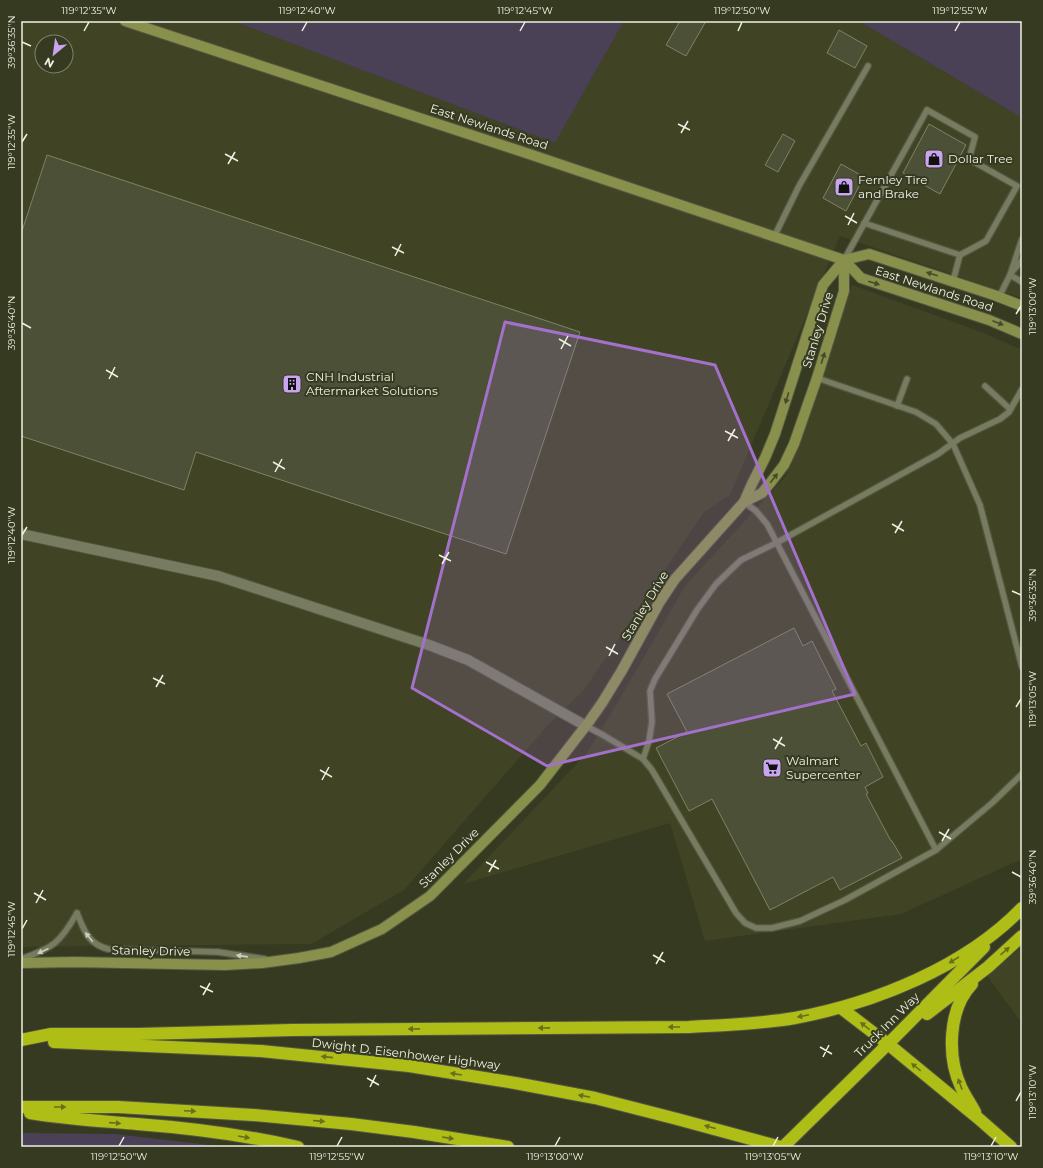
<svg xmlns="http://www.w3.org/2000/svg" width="1043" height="1168" font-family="Montserrat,sans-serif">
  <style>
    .built { fill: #404424; fill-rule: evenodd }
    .green { fill: #4b4157 }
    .building { fill: #4b5036; stroke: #7e8367 }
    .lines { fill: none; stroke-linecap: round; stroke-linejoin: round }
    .lane-casing { stroke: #545741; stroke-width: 8 }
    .street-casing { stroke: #545741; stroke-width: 12 }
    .secondary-casing { stroke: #545741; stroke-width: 12 }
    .highway-casing { stroke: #545741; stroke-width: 14 }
    .lane { stroke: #777c61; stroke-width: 5.5 }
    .street { stroke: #777c61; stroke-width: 10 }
    .secondary { stroke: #88904b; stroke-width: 10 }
    .highway { stroke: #afbe17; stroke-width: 12 }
    .oneway { fill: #464b29 }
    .oneway2 { fill: #cacebb }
    .oneway3 { fill: #666f1d }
    .marked { fill: #a371cb; fill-opacity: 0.2; stroke: #a371cb; stroke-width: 3; stroke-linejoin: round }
    .ticks { fill: none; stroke: #eef1e2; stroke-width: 1.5 }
    .labels { text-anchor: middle; stroke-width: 4; stroke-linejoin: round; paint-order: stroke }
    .street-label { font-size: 12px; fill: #eef1e2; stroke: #363a21 }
    .poi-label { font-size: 12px; fill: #eef1e2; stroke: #363a21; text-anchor: start }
    .neatline { fill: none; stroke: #eef1e2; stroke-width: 1.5 }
    .ticks-label { font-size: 10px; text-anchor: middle; fill: #eef1e2 }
  </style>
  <rect width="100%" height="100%" fill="#363a21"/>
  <g class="built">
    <path d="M21,21H233L555,143L624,21H859L1022,118V298L840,236L730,495L704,512L584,690L548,725L404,890L311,944L21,947ZM42,42H66V66H42Z"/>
    <path d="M852,285L984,333L1022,350V859L901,914L705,941L670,823L463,884L586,754L618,702L685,586L786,476Z"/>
    <path d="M1022,947V1023L987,976Z"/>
  </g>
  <g class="green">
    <path d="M233,21H624L555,143Z"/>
    <path d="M859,21H1022V118Z"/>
    <path d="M21,1133L114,1134L228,1147H21Z"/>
  </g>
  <g class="building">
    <path d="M680,21H706L686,56L666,45Z"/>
    <path d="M839,30L867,46L855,68L827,53Z"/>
    <path d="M929,124L966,145L940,194L903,173Z"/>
    <path d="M783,134L795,141L778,172L765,165Z"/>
    <path d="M47,155L580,332L506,554L196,452L184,490L21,436V234Z"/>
    <path d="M841,164L864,177L846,211L823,198Z"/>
    <path d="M794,628L803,646L812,641L836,689L832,691L861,746L866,743L883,777L865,787L868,793L866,794L891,841H892L902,858L840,890L833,877L770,910L712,799L689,811L656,748L687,732L667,694Z"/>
  </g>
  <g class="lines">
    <defs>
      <g id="lane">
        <path d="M864,223L960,255"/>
        <path d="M774,237L799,186L868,66"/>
        <path d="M844,260L927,110L975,137L969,159L1017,186L986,241L960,255L953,281"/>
        <path d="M1012,272L1022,260"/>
        <path d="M1010,275L1022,282"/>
        <path d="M999,297L1010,275L1022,239"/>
        <path d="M817,378L916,412L936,424L953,444L980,505L1022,667"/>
        <path d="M985,386L1010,409"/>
        <path d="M897,406L907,379"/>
        <path d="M744,502L756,511L767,524L936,850"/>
        <path d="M586,726L603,735L643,759L652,770L736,913L745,923L756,928H772L800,921L845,900L936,850L992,803L1022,774"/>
        <path d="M643,759L649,741L652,722L650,691L655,679L697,610L716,584L741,560L776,543L938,454L960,438L1000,419L1009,412L1022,389"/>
        <path d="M77,913C84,930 88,944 108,949L218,952L265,959"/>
        <path d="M21,959C53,948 60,943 77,913"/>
      </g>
      <path id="street" d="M21,534L218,576L429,645L468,660L586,726"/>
      <g id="secondary">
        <path d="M125,21L529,154L844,260L861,278L989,320L1022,334"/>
        <path d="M844,260L869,254L994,295L1022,306"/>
        <path d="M744,502L762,493L771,482L784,465L794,444L817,378L844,291V260"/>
        <path d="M21,963L74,962L225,965L262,963L299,958L331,952L382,929L430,896L540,785L588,723L602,703L621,672L659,603L675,579L744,502L752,484L765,458L775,434L823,285L844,260"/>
      </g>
      <g id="highway">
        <path d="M972,984C948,1009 947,1057 961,1087C965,1096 971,1104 975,1112"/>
        <path d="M841,1008L888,1044L978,1118L1011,1147"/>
        <path d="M927,1014L988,967L1022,936"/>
        <path d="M21,1040L51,1034H138L292,1030L689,1027C725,1025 760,1024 795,1018C875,1003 965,967 1022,908"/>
        <path d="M54,1042L261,1051L409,1066L515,1083L595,1098L677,1119L781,1147"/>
        <path d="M21,1107H118L253,1115L351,1124L414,1132L508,1147"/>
        <path d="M30,1113C66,1119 101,1121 137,1124C190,1128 245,1135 298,1147"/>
        <path d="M783,1147L888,1044L984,947"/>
      </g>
    </defs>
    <use href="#lane" class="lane-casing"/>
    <use href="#street" class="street-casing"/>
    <use href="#secondary" class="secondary-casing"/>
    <use href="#highway" class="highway-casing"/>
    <use href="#lane" class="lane"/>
    <use href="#street" class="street"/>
    <use href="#secondary" class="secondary"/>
    <use href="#highway" class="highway"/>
  </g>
  <defs><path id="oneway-solid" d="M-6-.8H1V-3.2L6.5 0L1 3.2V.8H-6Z"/></defs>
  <g class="oneway">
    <use href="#oneway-solid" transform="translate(932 274) rotate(-162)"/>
    <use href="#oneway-solid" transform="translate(874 283) rotate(18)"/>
    <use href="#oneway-solid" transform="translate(998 323) rotate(21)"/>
    <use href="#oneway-solid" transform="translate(823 358) rotate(-73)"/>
    <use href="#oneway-solid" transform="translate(787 398) rotate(107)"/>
    <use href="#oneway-solid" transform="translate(774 478) rotate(-52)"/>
  </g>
  <g class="oneway2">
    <use href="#oneway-solid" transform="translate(89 937) rotate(-129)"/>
    <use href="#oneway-solid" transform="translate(43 951) rotate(156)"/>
    <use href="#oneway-solid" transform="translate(242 956) rotate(-172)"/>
  </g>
  <g class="oneway3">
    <use href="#oneway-solid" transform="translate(1005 951) rotate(-41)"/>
    <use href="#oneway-solid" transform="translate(954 960) rotate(148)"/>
    <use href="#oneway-solid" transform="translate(803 1016) rotate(168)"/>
    <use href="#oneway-solid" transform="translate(865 1026) rotate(-142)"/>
    <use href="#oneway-solid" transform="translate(674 1027) rotate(180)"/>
    <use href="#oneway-solid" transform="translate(544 1028) rotate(179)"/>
    <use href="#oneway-solid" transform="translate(414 1029) rotate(179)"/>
    <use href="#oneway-solid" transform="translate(327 1057) rotate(-174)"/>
    <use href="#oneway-solid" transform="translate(916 1067) rotate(-141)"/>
    <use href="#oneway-solid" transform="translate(456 1074) rotate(-171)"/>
    <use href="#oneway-solid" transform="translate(960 1084) rotate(-110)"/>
    <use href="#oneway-solid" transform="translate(584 1096) rotate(-169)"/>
    <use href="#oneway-solid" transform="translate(60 1107)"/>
    <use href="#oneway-solid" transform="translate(190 1111) rotate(3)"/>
    <use href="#oneway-solid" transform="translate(319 1121) rotate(5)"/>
    <use href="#oneway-solid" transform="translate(115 1123) rotate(4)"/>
    <use href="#oneway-solid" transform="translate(710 1127) rotate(-165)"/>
    <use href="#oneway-solid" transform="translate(244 1137) rotate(10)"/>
    <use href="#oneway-solid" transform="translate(448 1138) rotate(9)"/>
  </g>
  <path class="marked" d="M505,322L715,365L855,694L547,766L412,688Z"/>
  <path class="ticks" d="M84,31L89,22M302,31L307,22M520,31L525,22M738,31L742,22M955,31L960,22M22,42L31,46M678,124L690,130M681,133L688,121M22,142L27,134M225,154L238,161M228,164L235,152M845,216L857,223M848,225L854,213M392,247L404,253M395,256L401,244M1016,314L1021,306M22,323L31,328M559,339L571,346M561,349L568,336M106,370L118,377M109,379L115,367M725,431L738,438M728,441L735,429M273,462L285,469M275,472L282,459M892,524L904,531M895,533L902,521M22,535L27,527M439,555L451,561M442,564L449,552M1012,591L1021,595M606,647L618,654M609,656L615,644M153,678L165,684M156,687L163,675M1016,707L1021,699M773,739L785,746M775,749L782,737M320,770L332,777M322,780L329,767M939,832L951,839M942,841L949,829M486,862L499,869M489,872L496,860M1012,872L1021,877M34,893L46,900M36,903L43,890M22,929L27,920M653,955L665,962M656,964L663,952M200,986L213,992M203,995L210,983M820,1047L832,1054M823,1057L829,1045M367,1078L379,1085M370,1087L376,1075M1016,1101L1021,1092M119,1146L124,1137M337,1146L342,1137M555,1146L560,1137M773,1146L778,1137M991,1146L996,1137"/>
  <defs>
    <symbol id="shop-square" viewBox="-11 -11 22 22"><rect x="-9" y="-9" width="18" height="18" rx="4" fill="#c7a6ef" stroke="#363a21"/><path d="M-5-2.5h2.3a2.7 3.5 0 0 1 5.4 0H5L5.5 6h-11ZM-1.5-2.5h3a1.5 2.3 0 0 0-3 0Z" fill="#111"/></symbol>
    <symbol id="building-square" viewBox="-11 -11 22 22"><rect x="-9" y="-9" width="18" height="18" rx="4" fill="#c7a6ef" stroke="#363a21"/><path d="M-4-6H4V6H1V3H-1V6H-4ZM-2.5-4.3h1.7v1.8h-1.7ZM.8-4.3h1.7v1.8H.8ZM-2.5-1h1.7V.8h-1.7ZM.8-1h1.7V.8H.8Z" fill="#111"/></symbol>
    <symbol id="supermarket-square" viewBox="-11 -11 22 22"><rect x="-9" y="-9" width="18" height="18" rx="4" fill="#c7a6ef" stroke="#363a21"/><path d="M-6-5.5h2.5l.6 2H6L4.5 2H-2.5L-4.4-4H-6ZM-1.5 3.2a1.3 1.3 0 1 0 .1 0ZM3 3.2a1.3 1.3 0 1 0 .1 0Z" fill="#111"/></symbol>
  </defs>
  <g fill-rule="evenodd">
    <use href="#shop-square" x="923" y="148" width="22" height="22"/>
    <use href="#shop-square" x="833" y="176" width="22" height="22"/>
    <use href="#building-square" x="281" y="373" width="22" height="22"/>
    <use href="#supermarket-square" x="761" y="757" width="22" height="22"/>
  </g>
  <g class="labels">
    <g class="street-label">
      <text transform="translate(489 127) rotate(18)" y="4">East Newlands Road</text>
      <text transform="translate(934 289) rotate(18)" y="4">East Newlands Road</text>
      <text transform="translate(818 330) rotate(-73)" y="4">Stanley Drive</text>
      <text transform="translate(645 606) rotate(-59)" y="4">Stanley Drive</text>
      <text transform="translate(449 858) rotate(-45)" y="4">Stanley Drive</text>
      <text transform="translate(151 951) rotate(1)" y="4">Stanley Drive</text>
      <text transform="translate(887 1025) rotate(-45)" y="4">Truck Inn Way</text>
      <text transform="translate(406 1054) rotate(7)" y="4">Dwight D. Eisenhower Highway</text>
    </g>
    <g class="poi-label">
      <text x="948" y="163">Dollar Tree</text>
      <text x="858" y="184">Fernley Tire<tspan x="858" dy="14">and Brake</tspan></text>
      <text x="306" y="381">CNH Industrial<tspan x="306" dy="14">Aftermarket Solutions</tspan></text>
      <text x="786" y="765">Walmart<tspan x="786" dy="14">Supercenter</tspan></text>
    </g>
  </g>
  <rect width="1043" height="1168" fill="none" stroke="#363a21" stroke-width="44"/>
  <g transform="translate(54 54) rotate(209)"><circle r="19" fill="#363a21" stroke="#80836e"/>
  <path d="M0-3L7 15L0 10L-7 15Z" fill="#c7a6ef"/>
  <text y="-6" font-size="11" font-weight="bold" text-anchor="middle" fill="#eef1e2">N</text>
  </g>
  <rect x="22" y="22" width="999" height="1124" class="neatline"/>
  <g class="ticks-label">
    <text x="89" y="14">119°12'35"W</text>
    <text x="307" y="14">119°12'40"W</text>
    <text x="525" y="14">119°12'45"W</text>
    <text x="742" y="14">119°12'50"W</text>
    <text x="960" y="14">119°12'55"W</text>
    <text transform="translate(11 42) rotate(-90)" y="4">39°36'35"N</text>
    <text transform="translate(11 142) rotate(-90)" y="4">119°12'35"W</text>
    <text transform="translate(1032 306) rotate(-90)" y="4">119°13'00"W</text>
    <text transform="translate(11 323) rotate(-90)" y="4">39°36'40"N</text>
    <text transform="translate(11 535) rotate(-90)" y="4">119°12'40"W</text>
    <text transform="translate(1032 595) rotate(-90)" y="4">39°36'35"N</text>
    <text transform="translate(1032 699) rotate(-90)" y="4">119°13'05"W</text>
    <text transform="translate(1032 877) rotate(-90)" y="4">39°36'40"N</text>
    <text transform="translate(11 929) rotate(-90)" y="4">119°12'45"W</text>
    <text transform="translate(1032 1092) rotate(-90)" y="4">119°13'10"W</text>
    <text x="119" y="1160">119°12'50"W</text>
    <text x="337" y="1160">119°12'55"W</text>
    <text x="555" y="1160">119°13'00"W</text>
    <text x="773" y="1160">119°13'05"W</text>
    <text x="991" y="1160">119°13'10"W</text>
  </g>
</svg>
